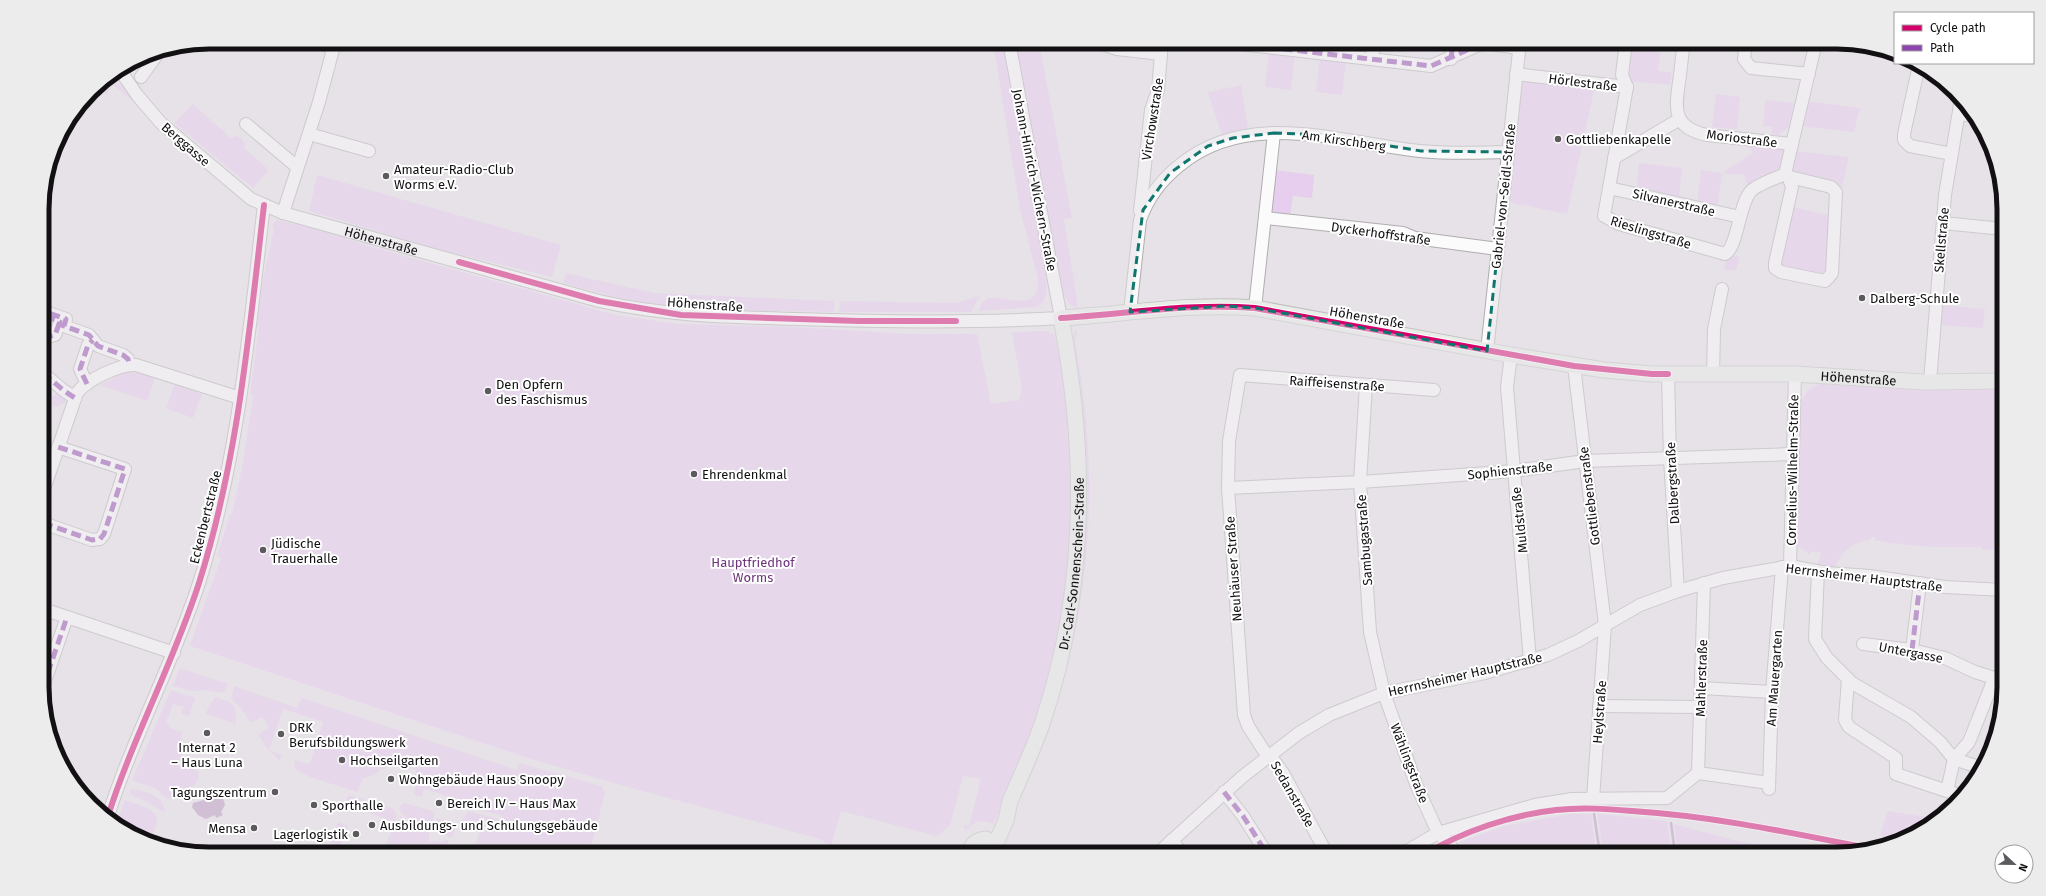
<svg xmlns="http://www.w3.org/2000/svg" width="2046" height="896" font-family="'Fira Sans',sans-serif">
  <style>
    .green { fill: #e7cdee }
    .water { fill: #b694be }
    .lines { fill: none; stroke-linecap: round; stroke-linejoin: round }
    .stream { stroke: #b694be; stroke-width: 2.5 }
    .minor-casing { stroke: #b0adb0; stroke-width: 14 }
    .major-casing { stroke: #c2c0c2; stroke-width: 17 }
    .minor { stroke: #fbfbfb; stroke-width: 12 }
    .major { stroke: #e9ede8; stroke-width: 15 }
    .quiet { stroke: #8e44ad; stroke-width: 5; stroke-dasharray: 10 5; stroke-linecap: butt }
    .cycleway-casing { stroke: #fff; stroke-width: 8 }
    .cycleway { stroke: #d6006c; stroke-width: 6 }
    .marked { fill: none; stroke: #0f766e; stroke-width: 3; stroke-dasharray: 8 5; stroke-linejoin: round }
    .poi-dot { fill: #5c5a5d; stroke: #fff; stroke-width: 1.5 }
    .labels { text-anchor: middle; stroke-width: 4; stroke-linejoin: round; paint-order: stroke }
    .street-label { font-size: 13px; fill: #121012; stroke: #fff }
    .poi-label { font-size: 13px; fill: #121012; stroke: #fff; text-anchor: start }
    .park-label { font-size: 13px; fill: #6d337b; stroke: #fff }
    .rim { fill: none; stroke: #121012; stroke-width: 5 }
  </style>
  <rect width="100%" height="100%" fill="#e6e2e7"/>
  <g class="green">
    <path d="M993,42H1004L1043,262C1045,277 1053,298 1036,307L979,311L981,304L988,298C1009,295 1039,314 1038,279L1020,209Z"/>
    <path d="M1014,42H1039L1072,218L1064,219L1078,308L1069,304L1063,292Z"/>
    <path d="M1632,46L1661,50L1658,71L1672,72L1670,85L1628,81V49Z"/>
    <path d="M1269,51L1295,54L1291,90L1265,87Z"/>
    <path d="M1320,57L1346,60L1342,95L1316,92Z"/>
    <path d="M1525,77L1595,86L1567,214L1508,202L1520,81Z"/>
    <path d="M104,80L122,85L134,102L113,85L106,94L95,88Z"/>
    <path d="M1241,85L1248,129L1222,135L1208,92Z"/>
    <path d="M1716,94L1740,97L1737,130L1712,127Z"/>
    <path d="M1765,100L1794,103L1788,128L1778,135L1771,134L1772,127L1763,126Z"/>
    <path d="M1805,101L1860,108L1854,132L1799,126Z"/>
    <path d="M193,104L231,138L236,136L242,139L245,145L244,148L269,170L253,188L174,123Z"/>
    <path d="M1746,142L1785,147L1783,169L1748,187L1744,175L1722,173L1717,209L1697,204L1701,170L1722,173L1753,153Z"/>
    <path d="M1793,151L1849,157L1842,187L1792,171L1789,167Z"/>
    <path d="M1639,163L1682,168L1679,200L1636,192Z"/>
    <path d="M1273,170L1314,175L1312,198L1293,196L1290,215L1272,213L1269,209Z"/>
    <path d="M317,175L561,245L552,277L441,250L309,211Z"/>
    <path d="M1792,207L1832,216L1826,275L1783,269L1779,261Z"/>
    <path d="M277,220L319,229L362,244L616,315L678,324L795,327L909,334H977L991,404L1019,400L1022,389L1012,332L1046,331L1054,334L1062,359L1073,457V562L1049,687L1005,801L993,824C980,819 975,821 966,831L963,825L969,826L981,779L963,776L950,826L936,836L841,811L831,846L820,839L613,783L522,756L190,646L221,558L217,556L230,514L232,515L243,463L253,395H250L259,326L256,325L263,281L274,228L272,225Z"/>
    <path d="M1730,255L1739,257L1736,271L1724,269L1726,258Z"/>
    <path d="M566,273L653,293L835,301L833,312C776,310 718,312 662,305C628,301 596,292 563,283Z"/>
    <path d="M980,296L971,312H839L841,301L956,303Z"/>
    <path d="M1941,305L1985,309L1983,328L1939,325Z"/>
    <path d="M1075,330L1077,332L1075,342C1080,372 1085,402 1087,432C1094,527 1084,624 1053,715C1047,732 1038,763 1029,777L1046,725L1085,457L1081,406L1072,344Z"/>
    <path d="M127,372L139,373L155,378L147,401L99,385Z"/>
    <path d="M1824,381L2003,385L2004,549L2002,540H2000V549L1982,550L1981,547C1945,548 1910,547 1875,540V537H1871V540C1854,541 1840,552 1835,568L1817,565L1821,553L1811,551L1810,555L1798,546L1794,538L1798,408L1808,390Z"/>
    <path d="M46,382L49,384L46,389L53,396L58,392L66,401L65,403L57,407L43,402V390Z"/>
    <path d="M175,384L202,394L193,418L166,408Z"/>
    <path d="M180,668L228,684L225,691L221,693L206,690L193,691L173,686Z"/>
    <path d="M234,686L297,708L302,698L517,770L519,763L602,786L605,793L589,854H472L480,830L469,827V823L462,821L468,811L502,820L503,816L460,804L461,800L424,789L422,797L413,794L419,778L414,777L416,770L388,762L385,769H381L374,775L363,778L357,792L310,777L295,769L294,766L295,760L310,764L323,722L283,709L269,750L283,756L279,760L268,749L258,735L269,727L262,717L251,723L241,708L231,699Z"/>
    <path d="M171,690L195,698L189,716L181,714L183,707L173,704L166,724L170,725L169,728L183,732C179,745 179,756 190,765C194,768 198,770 199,775C197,788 181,796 169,799L165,797L157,789L132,780Z"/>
    <path d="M215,697C237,703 240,709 233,731L234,723L205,714Z"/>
    <path d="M134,789C147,792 162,796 165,810L163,812L153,805L130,794V790Z"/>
    <path d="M348,795L392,808L396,814V823L352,806L349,813L343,811Z"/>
    <path d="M125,800L147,808L156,814L157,821L152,838L144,841L116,825Z"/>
    <path d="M404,803L435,812L431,826C421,823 400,819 399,807Z"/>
    <path d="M1888,811L1939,819L1902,839L1880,836Z"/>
    <path d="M1570,814H1591L1596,854H1473L1459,842L1504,826Z"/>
    <path d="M1598,814L1667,821L1671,854H1603Z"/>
    <path d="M400,816L408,822L429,830V842L444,841V839L449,841L446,854H394L383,851L392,830L394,831L397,824H399Z"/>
    <path d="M437,818L450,823H457L452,838L444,835L443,826H435Z"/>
    <path d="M338,822L348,826L338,852L332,849L331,839Z"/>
    <path d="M1674,824L1737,841L1775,848V854H1678Z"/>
  </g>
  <path class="water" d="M218,796L223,798L225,805L221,812L223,815L216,818L215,815L206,819L198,815L192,807L193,803Z"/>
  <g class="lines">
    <g class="stream">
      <path d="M1594,814L1600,854"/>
      <path d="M1671,823L1675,854"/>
      <path d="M1460,848L1467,854"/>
    </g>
    <defs>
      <g id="minor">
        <path d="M317,42L333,48"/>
        <path d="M1096,42L1117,49L1161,54"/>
        <path d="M1223,42L1431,66L1483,43L1519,48"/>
        <path d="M1626,42L1622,75L1627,87"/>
        <path d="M1684,42C1682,55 1681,69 1679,82C1675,110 1673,128 1707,135L1792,144"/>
        <path d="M1746,42L1744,59L1751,68L1809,74"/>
        <path d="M1372,59L1374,42"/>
        <path d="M1451,59L1453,42"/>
        <path d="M1919,65L1904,134V140L1910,146L1952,154"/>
        <path id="s1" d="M120,70L137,95L161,123L251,199L283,213L599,301C665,316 729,317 797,319C885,322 973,323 1061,318L1009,42"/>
        <path d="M1516,74L1627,87"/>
        <path d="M141,77L159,52"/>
        <path d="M1627,87L1604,216L1619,224L1725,254C1738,247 1739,203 1751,191C1758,184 1777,178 1785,174L1816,42"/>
        <path d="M1959,114L1975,116"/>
        <path d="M246,124L297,167"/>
        <path d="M309,134L369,151"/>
        <path d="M1614,158L1680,119"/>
        <path d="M1785,174L1790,177L1831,187L1836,192L1832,273L1829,277L1825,281L1781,272L1775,268V263L1792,187L1788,176"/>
        <path d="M1609,188L1740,217"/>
        <path d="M1140,211L1151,110L1158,90L1162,42"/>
        <path d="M283,213L319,102L335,42"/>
        <path d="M1265,218L1403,233L1415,238L1498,249"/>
        <path d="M1943,223L2003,229"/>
        <path d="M1255,308L1274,133"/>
        <path d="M1130,312L1140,220C1148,197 1161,180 1180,165C1249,108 1342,143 1420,151C1449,154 1479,153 1508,152"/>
        <path d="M43,322L46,312L66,319L64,326L89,335L98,346L123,355L128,359L129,364"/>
        <path d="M43,338L55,335L59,324"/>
        <path d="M1487,351L1520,42"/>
        <path d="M1511,355L1507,387L1530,661"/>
        <path d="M1574,366L1605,625L1593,799"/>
        <path d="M43,373L63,390L75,398"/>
        <path d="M1668,374L1670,459L1678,591"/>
        <path d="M1713,375L1714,329L1722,289"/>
        <path d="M1930,382L1945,195L1961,99"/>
        <path d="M87,384L80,369L88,345L93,340"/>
        <path d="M1366,385L1360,482L1370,632L1384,693L1416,784L1438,833L1458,854"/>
        <path d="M1228,488L1360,482L1446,476L1514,471L1585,461L1792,454"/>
        <path d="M43,492L77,393C86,380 120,364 136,365L240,398"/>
        <path d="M43,523L92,540L100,539L104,534L125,469L58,447"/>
        <path d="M1790,566L1795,374"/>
        <path d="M1818,572L1815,639L1827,658L1852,683L1911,717L1940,742L1954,759L1982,768"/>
        <path d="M43,609L174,653"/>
        <path d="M1863,644L1912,650L1945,658L1975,672L2004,681"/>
        <path d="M1912,650L1920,583"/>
        <path d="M1848,679L1845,720L1849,727L1896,758V774L1962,796"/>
        <path d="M43,687L67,617"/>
        <path d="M1701,688L1772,692"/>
        <path d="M1599,706L1700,707"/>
        <path d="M1270,755L1283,773L1327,854"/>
        <path d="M1268,757L1248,726L1244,715L1228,488L1229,441L1240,375L1434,390"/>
        <path d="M1698,773L1704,583"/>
        <path d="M1769,789L1772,692L1782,567"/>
        <path d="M1947,791L1954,759L1969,742L1994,679"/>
        <path d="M1224,792L1243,816L1267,854"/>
        <path d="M107,819C132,739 173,664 199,583C238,460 249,333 264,205"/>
        <path d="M1172,840L1182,854"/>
        <path d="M1157,854L1242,777L1299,733L1329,715L1384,693L1485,673L1548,655L1578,641L1640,605L1678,591L1723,578L1790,566L1827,573L1870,576L1945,587L2004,590"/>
        <path d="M1402,854L1438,833L1535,805L1572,799L1667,798L1698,773L1769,783"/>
      </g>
      <g id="major">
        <path id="s2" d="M995,845C999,836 1003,828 1006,820C1008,813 1008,806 1011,799C1022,773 1034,748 1043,721C1087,589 1087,453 1061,318C1126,314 1190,303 1255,308L1511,355L1604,370L1652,374H1795L1923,382L2003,381"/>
        <path d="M970,854C971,844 976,840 986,839L995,844L998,853"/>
      </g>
    </defs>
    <use href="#minor" class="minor-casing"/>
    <use href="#major" class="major-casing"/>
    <use href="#minor" class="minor"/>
    <use href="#major" class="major"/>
    <g class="quiet">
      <path d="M1223,42L1431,66L1483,43L1519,48"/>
      <path d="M1451,59L1453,42"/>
      <path d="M43,322L46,312L66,319L64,326L89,335L98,346L123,355L128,359L129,364"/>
      <path d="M43,334L48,317L60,322L59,324L64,326"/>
      <path d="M43,338L55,335L59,324"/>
      <path d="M43,373L63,390L75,398"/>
      <path d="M87,384L80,369L88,345L93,340"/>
      <path d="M43,523L92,540L100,539L104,534L125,469L58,447"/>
      <path d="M1912,650L1920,583"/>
      <path d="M43,687L67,617"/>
      <path d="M1224,792L1243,816L1267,854"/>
    </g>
    <defs>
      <g id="cycleway">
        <path d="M459,262L599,301L681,315L859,321H956"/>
        <path d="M1061,318C1126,314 1190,303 1255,308L1574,366L1652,374H1668"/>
        <path d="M107,819C132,739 173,664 199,583C238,460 249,333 264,205"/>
        <path d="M1425,854C1464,831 1511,815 1556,810C1582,807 1607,809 1632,811C1713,816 1792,833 1872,849"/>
      </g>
    </defs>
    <use href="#cycleway" class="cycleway-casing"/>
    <use href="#cycleway" class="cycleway"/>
  </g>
  <path d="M0 0H2046V896H0ZM1274,133L1324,135L1421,151L1508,152L1487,351L1255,308L1226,306L1130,312L1143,210L1170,173L1208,146L1233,138Z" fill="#e6e2e7" fill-opacity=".55" fill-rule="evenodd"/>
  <path class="marked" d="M1274,133L1324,135L1421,151L1508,152L1487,351L1255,308L1226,306L1130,312L1143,210L1170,173L1208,146L1233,138Z"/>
  <g class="poi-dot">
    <circle cx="1558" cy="139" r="4"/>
    <circle cx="386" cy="176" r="4"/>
    <circle cx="1862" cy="298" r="4"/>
    <circle cx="488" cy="391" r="4"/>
    <circle cx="694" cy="474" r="4"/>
    <circle cx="263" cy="550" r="4"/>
    <circle cx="207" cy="733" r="4"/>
    <circle cx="281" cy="734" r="4"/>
    <circle cx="342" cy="760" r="4"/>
    <circle cx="391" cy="779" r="4"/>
    <circle cx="275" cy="792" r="4"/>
    <circle cx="439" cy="803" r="4"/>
    <circle cx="314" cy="805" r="4"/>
    <circle cx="372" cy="825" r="4"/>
    <circle cx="254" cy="828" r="4"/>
    <circle cx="356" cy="834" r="4"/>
  </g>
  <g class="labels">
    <g class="street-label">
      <text transform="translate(1583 82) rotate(7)" y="5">Hörlestraße</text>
      <text transform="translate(1152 119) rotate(-81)" y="5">Virchowstraße</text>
      <text transform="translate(1742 138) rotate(7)" y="5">Moriostraße</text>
      <text transform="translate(1344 140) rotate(8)" y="5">Am Kirschberg</text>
      <text transform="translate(186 144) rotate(41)" y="5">Berggasse</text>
      <text transform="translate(1035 180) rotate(79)" y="5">Johann-Hinrich-Wichern-Straße</text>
      <text transform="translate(1503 196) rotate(-84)" y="5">Gabriel-von-Seidl-Straße</text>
      <text transform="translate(1674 202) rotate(13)" y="5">Silvanerstraße</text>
      <text transform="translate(1651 232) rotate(17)" y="5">Rieslingstraße</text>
      <text transform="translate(1381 233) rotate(8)" y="5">Dyckerhoffstraße</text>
      <text dy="5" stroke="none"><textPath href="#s1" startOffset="322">Höhenstraße</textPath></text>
      <text transform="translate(1941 240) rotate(-85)" y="5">Skellstraße</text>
      <text transform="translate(705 304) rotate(4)" y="5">Höhenstraße</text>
      <text transform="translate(1367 317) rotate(10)" y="5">Höhenstraße</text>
      <text dy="5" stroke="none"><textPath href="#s2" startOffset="1345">Höhenstraße</textPath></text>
      <text transform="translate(1337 383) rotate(4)" y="5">Raiffeisenstraße</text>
      <text transform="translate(1510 470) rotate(-6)" y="5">Sophienstraße</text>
      <text transform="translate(1792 470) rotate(-89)" y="5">Cornelius-Wilhelm-Straße</text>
      <text transform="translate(1672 483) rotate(-93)" y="5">Dalbergstraße</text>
      <text transform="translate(1589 496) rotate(-97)" y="5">Gottliebenstraße</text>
      <text transform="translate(205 517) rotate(-76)" y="5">Eckenbertstraße</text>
      <text transform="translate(1519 520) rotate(-96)" y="5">Muldstraße</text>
      <text transform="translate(1364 540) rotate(-94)" y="5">Sambugastraße</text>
      <text dy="5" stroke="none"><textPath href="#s2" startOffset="294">Dr.-Carl-Sonnenschein-Straße</textPath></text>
      <text transform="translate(1233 569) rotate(-94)" y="5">Neuhäuser Straße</text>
      <text transform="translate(1864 577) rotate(7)" y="5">Herrnsheimer Hauptstraße</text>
      <text transform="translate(1911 652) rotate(11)" y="5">Untergasse</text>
      <text transform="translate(1465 674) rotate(-13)" y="5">Herrnsheimer Hauptstraße</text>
      <text transform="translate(1701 678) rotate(-88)" y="5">Mahlerstraße</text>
      <text transform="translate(1774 678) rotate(-86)" y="5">Am Mauergarten</text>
      <text transform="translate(1599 712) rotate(-86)" y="5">Heylstraße</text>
      <text transform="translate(1410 763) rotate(69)" y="5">Wählingstraße</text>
      <text transform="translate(1293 794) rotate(60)" y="5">Sedanstraße</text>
    </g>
    <g class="poi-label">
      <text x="1566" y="144">Gottliebenkapelle</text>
      <text x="394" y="174">Amateur-Radio-Club<tspan x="394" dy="15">Worms e.V.</tspan></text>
      <text x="1870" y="303">Dalberg-Schule</text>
      <text x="496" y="389">Den Opfern<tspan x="496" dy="15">des Faschismus</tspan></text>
      <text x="702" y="479">Ehrendenkmal</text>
      <text x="271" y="548">Jüdische<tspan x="271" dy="15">Trauerhalle</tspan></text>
      <text x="289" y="732">DRK<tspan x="289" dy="15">Berufsbildungswerk</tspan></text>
      <text x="207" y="752" text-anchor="middle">Internat 2<tspan x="207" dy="15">– Haus Luna</tspan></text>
      <text x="350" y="765">Hochseilgarten</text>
      <text x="399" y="784">Wohngebäude Haus Snoopy</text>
      <text x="267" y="797" text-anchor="end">Tagungszentrum</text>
      <text x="447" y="808">Bereich IV – Haus Max</text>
      <text x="322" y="810">Sporthalle</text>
      <text x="380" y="830">Ausbildungs- und Schulungsgebäude</text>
      <text x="246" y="833" text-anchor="end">Mensa</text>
      <text x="348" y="839" text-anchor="end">Lagerlogistik</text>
    </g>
    <g class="park-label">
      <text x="753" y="567">Hauptfriedhof<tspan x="753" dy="15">Worms</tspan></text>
    </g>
  </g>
  <path d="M0 0H2046V896H0ZM209 49H1837A160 160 0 0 1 1997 209V687A160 160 0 0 1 1837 847H209A160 160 0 0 1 49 687V209A160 160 0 0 1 209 49Z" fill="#ececec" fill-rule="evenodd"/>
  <path class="rim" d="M209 49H1837A160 160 0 0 1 1997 209V687A160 160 0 0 1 1837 847H209A160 160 0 0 1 49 687V209A160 160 0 0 1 209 49Z"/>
  <rect x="1894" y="12" width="140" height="52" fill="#ffffff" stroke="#a09fa0"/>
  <rect x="1902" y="25" width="20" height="6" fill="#d6006c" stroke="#a09fa0"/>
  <text x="1930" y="32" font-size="12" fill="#121012">Cycle path</text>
  <rect x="1902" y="45" width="20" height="6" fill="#8e44ad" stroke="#a09fa0"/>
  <text x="1930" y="52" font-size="12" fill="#121012">Path</text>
  <g transform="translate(2014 864) rotate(112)"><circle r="19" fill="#ffffff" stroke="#a09fa0"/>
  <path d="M0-3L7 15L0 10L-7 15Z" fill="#5c5a5d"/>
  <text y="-6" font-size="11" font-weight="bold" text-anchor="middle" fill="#121012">N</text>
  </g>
</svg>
